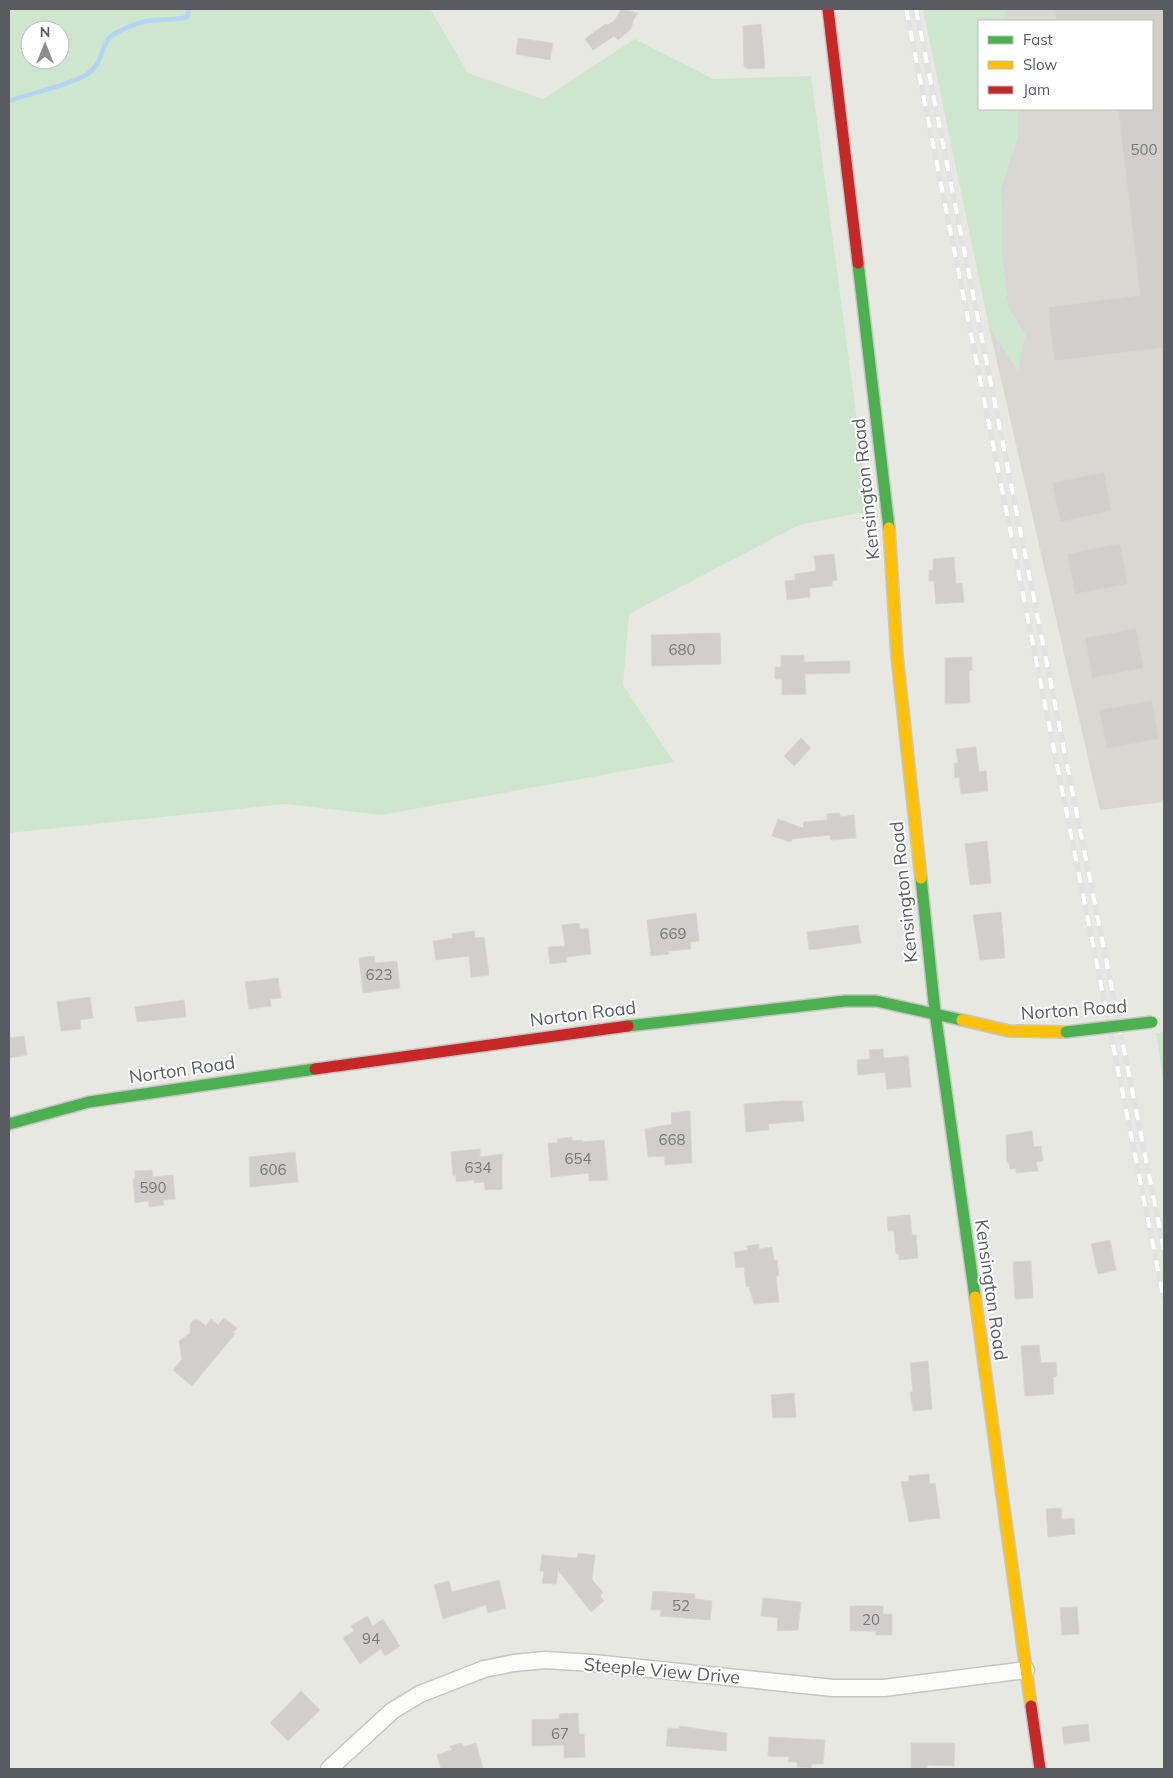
<svg xmlns="http://www.w3.org/2000/svg" width="1173" height="1778" font-family="Mulish,sans-serif">
  <style>
    .industrial { fill: #d8d7d1 }
    .green { fill: #cee6cd; fill-rule: evenodd }
    .lines { fill: none; stroke-linecap: round; stroke-linejoin: round }
    .stream { stroke: #b2d5f6; stroke-width: 4.5 }
    .building { fill: #d0cfcc; stroke: #d8d6d1 }
    .street-casing { stroke: #c5c6c4; stroke-width: 19 }
    .fast-casing { stroke: #c5c7c5; stroke-width: 14 }
    .slow-casing { stroke: #c5c7c5; stroke-width: 14 }
    .jam-casing { stroke: #c5c7c5; stroke-width: 14 }
    .street { stroke: #fcfcfb; stroke-width: 16 }
    .fast { stroke: #4caf50; stroke-width: 11 }
    .slow { stroke: #ffc107; stroke-width: 11 }
    .jam { stroke: #c62828; stroke-width: 11 }
    .rail-casing { stroke: #e2e2e1; stroke-width: 5.5 }
    .rail { stroke: #fff; stroke-width: 4; stroke-dasharray: 11; stroke-linecap: butt }
    .fast-bridge-casing { stroke: #c5c7c5; stroke-width: 14; stroke-linecap: butt }
    .fast-bridge { stroke: #4caf50; stroke-width: 11 }
    .labels { text-anchor: middle; stroke-width: 4; stroke-linejoin: round; paint-order: stroke }
    .number-label { font-size: 15px; fill: #77797c }
    .street-label { font-size: 18px; fill: #585b60; stroke: #fff }
  </style>
  <rect width="100%" height="100%" fill="#e8e8e2"/>
  <path class="industrial" d="M1005,9H1164V802L1100,810L989,327L1018,370L1025,335L1008,307L1002,256L1001,187L1018,135V109H1152V21H1004Z"/>
  <g class="green">
    <path d="M9,9H430L468,73L543,99L635,39L713,79L811,76L869,511L799,525L629,614L623,685L674,762L381,815L286,804L9,833ZM30,30H60V60H30Z"/>
    <path d="M923,9H1005L1004,21H979V109H1018V135L1001,187L1002,256L1008,307L1025,335L1018,371L989,327Z"/>
    <path d="M1164,1032V1086L1156,1033Z"/>
  </g>
  <g class="lines">
    <path class="stream" d="M9,101C30,93 67,86 86,75C100,66 100,55 106,43C109,34 123,29 131,26C150,17 167,22 187,17L189,9"/>
  </g>
  <g class="building">
    <path d="M621,9L638,13L633,21L631,29L618,40L614,36L593,50L585,39L605,24L608,25L615,20Z"/>
    <path d="M1055,9H1164V348L1054,361L1048,307L1140,295L1118,109H1152V21H1056Z"/>
    <path d="M761,24L765,68L748,69L744,66L743,26Z"/>
    <path d="M518,38L553,43L550,60L516,54Z"/>
    <path d="M1104,472L1112,511L1060,522L1052,483Z"/>
    <path d="M1120,543L1128,584L1075,594L1067,554Z"/>
    <path d="M834,554L837,580L832,581V586L810,588V597L787,600L785,581L795,580V574L816,571L814,556Z"/>
    <path d="M954,557L956,584L962,583L964,602L936,604L934,581H929V570H933V559Z"/>
    <path d="M1136,628L1144,668L1092,678L1085,638Z"/>
    <path d="M720,633L721,664L652,666L651,635Z"/>
    <path d="M804,655V662L850,661V673L805,674L806,694L782,695V679H775V667H781V656Z"/>
    <path d="M972,657V670L969,671L970,703L945,704V658Z"/>
    <path d="M1152,700L1159,739L1107,749L1099,710Z"/>
    <path d="M801,738L811,748L794,766L784,756Z"/>
    <path d="M976,747L979,772L986,771L988,791L961,794L959,777L955,778L954,763H958L956,749Z"/>
    <path d="M839,813L841,817L854,815L856,838L831,840L830,835L792,839L791,842L772,836L778,819L803,828L804,822L827,820V814Z"/>
    <path d="M987,841L991,883L970,885L965,844Z"/>
    <path d="M1001,912L1005,958L980,960L973,915Z"/>
    <path d="M696,913L699,941L690,942L691,949L668,951L669,954L651,956L647,920Z"/>
    <path d="M579,923L580,929L588,928L591,954L566,957L567,962L550,964L548,947L565,946L562,925Z"/>
    <path d="M858,925L861,943L809,950L807,932Z"/>
    <path d="M474,931L475,938L484,937L489,975L471,977L469,956L436,960L433,941L453,938L452,934Z"/>
    <path d="M374,956L375,963L397,961L400,988L363,993L359,958Z"/>
    <path d="M278,978L281,998L270,999L271,1006L249,1009L245,982Z"/>
    <path d="M90,997L93,1018L80,1020L81,1029L61,1031L57,1002Z"/>
    <path d="M184,1000L186,1017L137,1022L135,1007Z"/>
    <path d="M24,1036L27,1055L9,1058V1038Z"/>
    <path d="M883,1049L884,1058L908,1056L911,1087L887,1089L885,1072L858,1075L857,1060L870,1059L869,1050Z"/>
    <path d="M782,1101H802L804,1121L768,1124L769,1130L746,1132L744,1104Z"/>
    <path d="M690,1111L692,1163L665,1165L664,1156L648,1157L645,1129L672,1124L671,1113Z"/>
    <path d="M1032,1131L1034,1147L1041,1146L1043,1161L1036,1162L1038,1171L1016,1173V1168L1010,1169L1009,1163H1007L1006,1135Z"/>
    <path d="M572,1137V1141L582,1140V1142L604,1140L608,1180L589,1181V1173L551,1177L548,1143H558L557,1139Z"/>
    <path d="M480,1149V1157L502,1154V1189L485,1190L484,1182L474,1183V1180L456,1182V1175L453,1176L451,1152Z"/>
    <path d="M295,1152L298,1182L250,1187L249,1157Z"/>
    <path d="M152,1170L153,1177L173,1175L175,1199L163,1200L164,1205L149,1207L148,1201L135,1203L133,1179H135V1171Z"/>
    <path d="M910,1215L912,1235H916L918,1258L899,1260V1254H896L894,1231H888L887,1217Z"/>
    <path d="M1110,1240L1116,1270L1098,1274L1091,1244Z"/>
    <path d="M759,1244V1249L772,1247L774,1261L777,1260L779,1276H776L779,1302L754,1304L749,1286L746,1287L744,1267L736,1268L734,1252L748,1250L747,1246Z"/>
    <path d="M1031,1261L1033,1298L1015,1299L1013,1262Z"/>
    <path d="M224,1318L237,1328L233,1333L235,1334L192,1386L173,1370L182,1359L179,1341L190,1333V1325L193,1320H198L206,1326L211,1319L218,1325Z"/>
    <path d="M1039,1345L1041,1363L1056,1362L1057,1376L1053,1377L1054,1394L1025,1396L1021,1346Z"/>
    <path d="M928,1361L932,1409L913,1411L910,1392H913L910,1363Z"/>
    <path d="M794,1393L796,1417L773,1418L771,1395Z"/>
    <path d="M929,1474L930,1484L935,1483L940,1518L909,1522L901,1482L909,1481V1476Z"/>
    <path d="M1061,1508L1062,1520L1074,1518L1075,1534L1048,1537L1046,1509Z"/>
    <path d="M578,1553L595,1555L592,1580L603,1592L600,1596L604,1601L591,1612L558,1570L556,1584L542,1583L544,1572L540,1571L542,1555L577,1558Z"/>
    <path d="M499,1580L506,1608L488,1613L486,1605L443,1619L434,1585L449,1581L452,1592Z"/>
    <path d="M653,1591L695,1594V1599L712,1601L710,1620L660,1616L661,1610H651Z"/>
    <path d="M763,1598L801,1602L798,1630L777,1631L778,1618L761,1616Z"/>
    <path d="M850,1606H883V1614H892V1635H876V1631H850Z"/>
    <path d="M1077,1607L1079,1634L1062,1635L1060,1608Z"/>
    <path d="M367,1616L373,1626L383,1619L400,1646L385,1656L381,1649L360,1664L343,1638L354,1631L351,1626Z"/>
    <path d="M301,1691L320,1710L288,1741L270,1723Z"/>
    <path d="M578,1713L579,1734H584L585,1757L564,1758V1745L532,1746V1720L559,1719V1714Z"/>
    <path d="M1088,1724L1090,1741L1064,1744L1062,1727Z"/>
    <path d="M680,1726L727,1733L726,1751L666,1746L668,1728L679,1729Z"/>
    <path d="M769,1737L825,1740L823,1764H812L811,1768L797,1767V1762H788L789,1757L768,1756Z"/>
    <path d="M462,1743L463,1747L476,1743L483,1769H441L437,1755L452,1750L450,1746Z"/>
    <path d="M911,1743H955L954,1766L927,1765V1769H911Z"/>
  </g>
  <g class="lines">
    <defs>
      <path id="street" d="M329,1769L392,1711L420,1694L484,1669L514,1663L545,1660L593,1663L833,1688H884L1026,1670"/>
      <g id="fast">
        <path d="M858,263L889,528"/>
        <path d="M921,878L935,1012L975,1297"/>
        <path d="M628,1026L845,1001H876L962,1020"/>
        <path d="M9,1124L89,1102L315,1069"/>
      </g>
      <g id="slow">
        <path d="M889,528L897,656L921,878"/>
        <path d="M962,1020L1009,1031L1066,1032"/>
        <path d="M975,1297L1031,1706"/>
      </g>
      <g id="jam">
        <path d="M828,9L858,263"/>
        <path d="M315,1069L628,1026"/>
        <path d="M1031,1706L1040,1769"/>
      </g>
    </defs>
    <use href="#street" class="street-casing"/>
    <use href="#fast" class="fast-casing"/>
    <use href="#slow" class="slow-casing"/>
    <use href="#jam" class="jam-casing"/>
    <use href="#street" class="street"/>
    <use href="#fast" class="fast"/>
    <use href="#slow" class="slow"/>
    <use href="#jam" class="jam"/>
    <defs>
      <g id="rail">
        <path d="M906,9L1164,1300"/>
        <path d="M916,9L1164,1250"/>
      </g>
    </defs>
    <use href="#rail" class="rail-casing"/>
    <use href="#rail" class="rail"/>
    <defs>
      <path id="fast-bridge" d="M1066,1032L1152,1022"/>
    </defs>
    <use href="#fast-bridge" class="fast-bridge-casing"/>
    <use href="#fast-bridge" class="fast-bridge"/>
  </g>
  <g class="labels">
    <g class="number-label">
      <text x="1144" y="155">500</text>
      <text x="682" y="655">680</text>
      <text x="673" y="939">669</text>
      <text x="379" y="980">623</text>
      <text x="672" y="1145">668</text>
      <text x="578" y="1164">654</text>
      <text x="478" y="1173">634</text>
      <text x="273" y="1175">606</text>
      <text x="153" y="1193">590</text>
      <text x="681" y="1611">52</text>
      <text x="871" y="1625">20</text>
      <text x="371" y="1644">94</text>
      <text x="560" y="1739">67</text>
    </g>
    <g class="street-label">
      <text transform="translate(866 489) rotate(-96)" y="6">Kensington Road</text>
      <text transform="translate(904 892) rotate(-96)" y="6">Kensington Road</text>
      <text transform="translate(1074 1010) rotate(-4)" y="6">Norton Road</text>
      <text transform="translate(583 1014) rotate(-7)" y="6">Norton Road</text>
      <text transform="translate(182 1070) rotate(-8)" y="6">Norton Road</text>
      <text transform="translate(991 1290) rotate(82)" y="6">Kensington Road</text>
      <text transform="translate(662 1671) rotate(5)" y="6">Steeple View Drive</text>
    </g>
  </g>
  <rect width="1173" height="1778" fill="none" stroke="#585b60" stroke-width="20"/>
  <rect x="978" y="20" width="175" height="90" fill="#ffffff" stroke="#bcbdbf"/>
  <rect x="988" y="36" width="25" height="8" fill="#4caf50" stroke="#bcbdbf"/>
  <text x="1023" y="45" font-size="15" fill="#585b60">Fast</text>
  <rect x="988" y="61" width="25" height="8" fill="#ffc107" stroke="#bcbdbf"/>
  <text x="1023" y="70" font-size="15" fill="#585b60">Slow</text>
  <rect x="988" y="86" width="25" height="8" fill="#c62828" stroke="#bcbdbf"/>
  <text x="1023" y="95" font-size="15" fill="#585b60">Jam</text>
  <g transform="translate(45 45)"><circle r="24" fill="#ffffff" stroke="#bcbdbf"/>
  <path d="M0-4L9 19L0 12L-9 19Z" fill="#8a8c8e"/>
  <text y="-8" font-size="14" font-weight="bold" text-anchor="middle" fill="#585b60">N</text>
  </g>
</svg>
